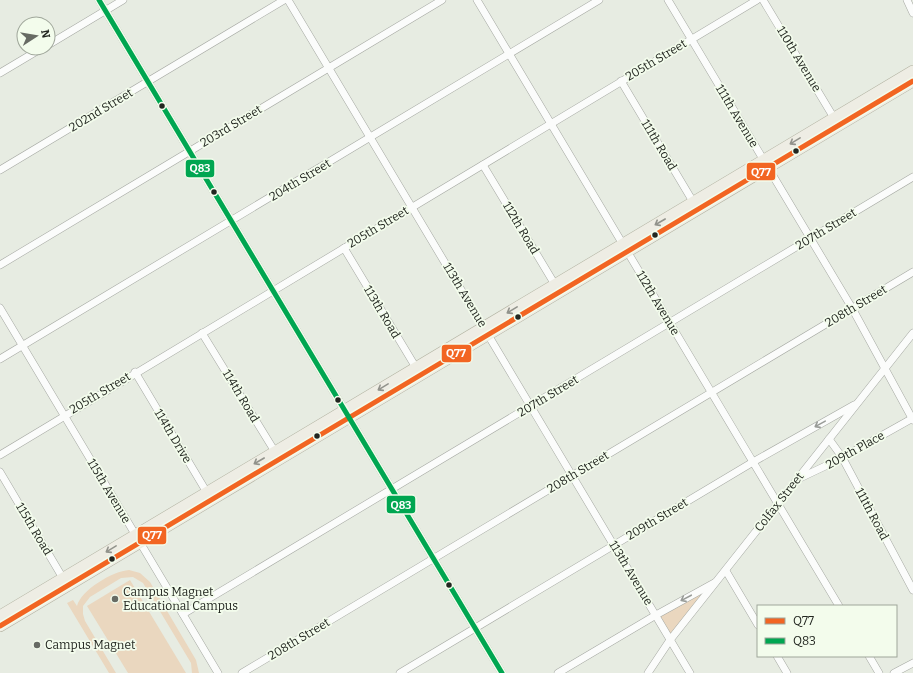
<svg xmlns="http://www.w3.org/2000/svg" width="913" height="673" font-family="Bitter,serif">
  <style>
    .green { fill: #ead7bf }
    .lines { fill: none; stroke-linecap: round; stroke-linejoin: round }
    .street-casing { stroke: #a5a8a2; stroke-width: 8 }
    .primary-casing { stroke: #b1b1a0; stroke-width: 12 }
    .street { stroke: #fbfcfb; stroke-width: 7 }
    .primary { stroke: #eeede4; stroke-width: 11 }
    .bus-1-casing { stroke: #f3fcec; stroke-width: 8 }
    .bus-2-casing { stroke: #f3fcec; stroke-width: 8 }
    .bus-1 { stroke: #f26522; stroke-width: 5 }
    .bus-2 { stroke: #00a651; stroke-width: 5 }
    .oneway { stroke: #92938c }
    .oneway2 { stroke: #999c98 }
    .bus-dot { fill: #222620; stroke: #f3fcec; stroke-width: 1.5 }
    .poi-dot { fill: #676b64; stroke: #f3fcec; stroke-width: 1.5 }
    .labels { text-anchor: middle; stroke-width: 3.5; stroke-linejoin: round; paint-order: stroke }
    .street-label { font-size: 12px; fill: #222620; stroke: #f3fcec }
    .poi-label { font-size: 12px; fill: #222620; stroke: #f3fcec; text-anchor: start }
    .line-badge { stroke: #f3fcec; stroke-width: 1.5 }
    .badge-label { font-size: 11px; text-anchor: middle; font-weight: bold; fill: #fff }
  </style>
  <rect width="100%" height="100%" fill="#e7ece2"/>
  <g class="green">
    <path d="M129,570L140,573L150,582L196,660L199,673H192L191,663L143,583L133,577L121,578L90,597L83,606V614L85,621L116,673H109L67,603L73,600L77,606C81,590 113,571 129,570Z"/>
    <path d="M130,580L186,673H128L87,606Z"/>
    <path d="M705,591L670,637L657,616Z"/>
  </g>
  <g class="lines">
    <defs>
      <g id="street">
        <path d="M99,0L502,673"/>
        <path d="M288,0L690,673"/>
        <path d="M477,0L839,606"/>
        <path d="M668,0L852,308L913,420"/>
        <path d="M763,0L834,118"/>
        <path d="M907,0L913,13"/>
        <path d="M48,45L123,0"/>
        <path d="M0,73L42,48"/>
        <path d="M621,81L695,205"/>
        <path d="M483,165L557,288"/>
        <path d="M0,170L284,0"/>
        <path d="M344,248L418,371"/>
        <path d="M0,265L442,0"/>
        <path d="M0,308L218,673"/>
        <path d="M202,333L277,455"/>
        <path d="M0,359L599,0"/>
        <path d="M135,372L209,496"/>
        <path d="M829,439L842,457L913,590"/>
        <path d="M0,455L757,0"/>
        <path d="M0,472L64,580"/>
        <path d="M798,479L838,460L913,418"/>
        <path d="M726,571L758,625"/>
        <path d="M183,614L913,177"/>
        <path d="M777,656L787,673"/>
        <path d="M869,656L879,673"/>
        <path d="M242,673L913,272"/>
        <path d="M400,673L753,462L854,405"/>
        <path d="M558,673L656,615L714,583"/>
        <path d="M648,673L670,640L913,333"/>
        <path d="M894,673L913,663"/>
      </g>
      <g id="primary">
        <path d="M0,616L913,71"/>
        <path d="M0,626L913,81"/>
      </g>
    </defs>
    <use href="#street" class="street-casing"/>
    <use href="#primary" class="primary-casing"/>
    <use href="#street" class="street"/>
    <use href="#primary" class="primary"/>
    <defs>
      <path id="bus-1" d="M0,626L913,81"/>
      <path id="bus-2" d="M99,0L502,673"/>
    </defs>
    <use href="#bus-1" class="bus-1-casing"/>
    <use href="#bus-2" class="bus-2-casing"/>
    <use href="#bus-1" class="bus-1"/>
    <use href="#bus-2" class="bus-2"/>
  </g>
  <defs><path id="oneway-shaft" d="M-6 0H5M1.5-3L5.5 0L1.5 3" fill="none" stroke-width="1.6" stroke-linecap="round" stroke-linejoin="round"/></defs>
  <g class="oneway">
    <use href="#oneway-shaft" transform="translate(795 141) rotate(149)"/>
    <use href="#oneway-shaft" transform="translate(660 222) rotate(150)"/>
    <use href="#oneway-shaft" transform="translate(512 310) rotate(149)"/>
    <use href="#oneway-shaft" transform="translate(383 387) rotate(149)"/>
    <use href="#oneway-shaft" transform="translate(259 461) rotate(150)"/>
    <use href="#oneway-shaft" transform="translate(111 549) rotate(149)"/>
  </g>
  <g class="oneway2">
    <use href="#oneway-shaft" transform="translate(820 424) rotate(151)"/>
    <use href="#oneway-shaft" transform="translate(686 598) rotate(152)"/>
  </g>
  <g class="bus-dot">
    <circle cx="162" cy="106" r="3.5"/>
    <circle cx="796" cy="151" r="3.5"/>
    <circle cx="214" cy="192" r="3.5"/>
    <circle cx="655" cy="235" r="3.5"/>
    <circle cx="518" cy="317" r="3.5"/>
    <circle cx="338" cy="400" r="3.5"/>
    <circle cx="317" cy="436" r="3.5"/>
    <circle cx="112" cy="559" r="3.5"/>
    <circle cx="449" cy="585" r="3.5"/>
  </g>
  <g class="poi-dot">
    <circle cx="115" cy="599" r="4"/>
    <circle cx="37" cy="645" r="4"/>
  </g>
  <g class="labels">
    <g class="street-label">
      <text transform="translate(799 59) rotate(59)" y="4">110th Avenue</text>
      <text transform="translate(656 60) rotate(-31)" y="4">205th Street</text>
      <text transform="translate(101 110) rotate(-31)" y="4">202nd Street</text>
      <text transform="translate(737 116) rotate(59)" y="4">111th Avenue</text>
      <text transform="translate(231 126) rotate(-31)" y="4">203rd Street</text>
      <text transform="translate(659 145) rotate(59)" y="4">111th Road</text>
      <text transform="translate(300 180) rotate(-31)" y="4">204th Street</text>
      <text transform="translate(378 227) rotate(-31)" y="4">205th Street</text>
      <text transform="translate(521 228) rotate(59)" y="4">112th Road</text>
      <text transform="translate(826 229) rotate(-31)" y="4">207th Street</text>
      <text transform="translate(465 295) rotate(59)" y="4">113th Avenue</text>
      <text transform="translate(658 303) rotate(59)" y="4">112th Avenue</text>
      <text transform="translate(856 306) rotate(-31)" y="4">208th Street</text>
      <text transform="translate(382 312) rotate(59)" y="4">113th Road</text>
      <text transform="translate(100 393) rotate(-31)" y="4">205th Street</text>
      <text transform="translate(241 396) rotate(59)" y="4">114th Road</text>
      <text transform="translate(548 396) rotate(-31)" y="4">207th Street</text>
      <text transform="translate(173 436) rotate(59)" y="4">114th Drive</text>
      <text transform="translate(855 450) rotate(-29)" y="4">209th Place</text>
      <text transform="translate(578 472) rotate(-31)" y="4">208th Street</text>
      <text transform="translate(109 491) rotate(59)" y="4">115th Avenue</text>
      <text transform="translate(779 502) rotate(-52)" y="4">Colfax Street</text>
      <text transform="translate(872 514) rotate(62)" y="4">111th Road</text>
      <text transform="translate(657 519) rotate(-31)" y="4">209th Street</text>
      <text transform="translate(34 529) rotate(59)" y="4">115th Road</text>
      <text transform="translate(631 573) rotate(59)" y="4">113th Avenue</text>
      <text transform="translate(299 639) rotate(-31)" y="4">208th Street</text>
    </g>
    <g class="poi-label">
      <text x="123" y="596">Campus Magnet<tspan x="123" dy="14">Educational Campus</tspan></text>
      <text x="45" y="649">Campus Magnet</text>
    </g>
  </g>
  <g class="line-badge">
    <rect x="185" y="159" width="30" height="19" rx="4" fill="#00a651"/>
    <rect x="746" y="162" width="30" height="19" rx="4" fill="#f26522"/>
    <rect x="441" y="344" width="31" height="19" rx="4" fill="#f26522"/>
    <rect x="386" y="495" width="30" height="19" rx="4" fill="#00a651"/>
    <rect x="137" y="526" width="30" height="19" rx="4" fill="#f26522"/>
  </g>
  <g class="badge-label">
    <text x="200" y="172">Q83</text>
    <text x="761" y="176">Q77</text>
    <text x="456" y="357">Q77</text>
    <text x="401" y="509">Q83</text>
    <text x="152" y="539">Q77</text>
  </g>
  <rect x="757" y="605" width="140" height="52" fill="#f3fcec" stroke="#9fa69a"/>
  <rect x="765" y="618" width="20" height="6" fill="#f26522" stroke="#9fa69a"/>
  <text x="793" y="625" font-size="12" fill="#222620">Q77</text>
  <rect x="765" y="638" width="20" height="6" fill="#00a651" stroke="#9fa69a"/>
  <text x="793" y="645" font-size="12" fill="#222620">Q83</text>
  <g transform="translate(36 36) rotate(78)"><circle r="19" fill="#f3fcec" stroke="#9fa69a"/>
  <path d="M0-3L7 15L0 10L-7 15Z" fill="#676b64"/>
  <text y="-6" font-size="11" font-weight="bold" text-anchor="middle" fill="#222620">N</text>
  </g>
</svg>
